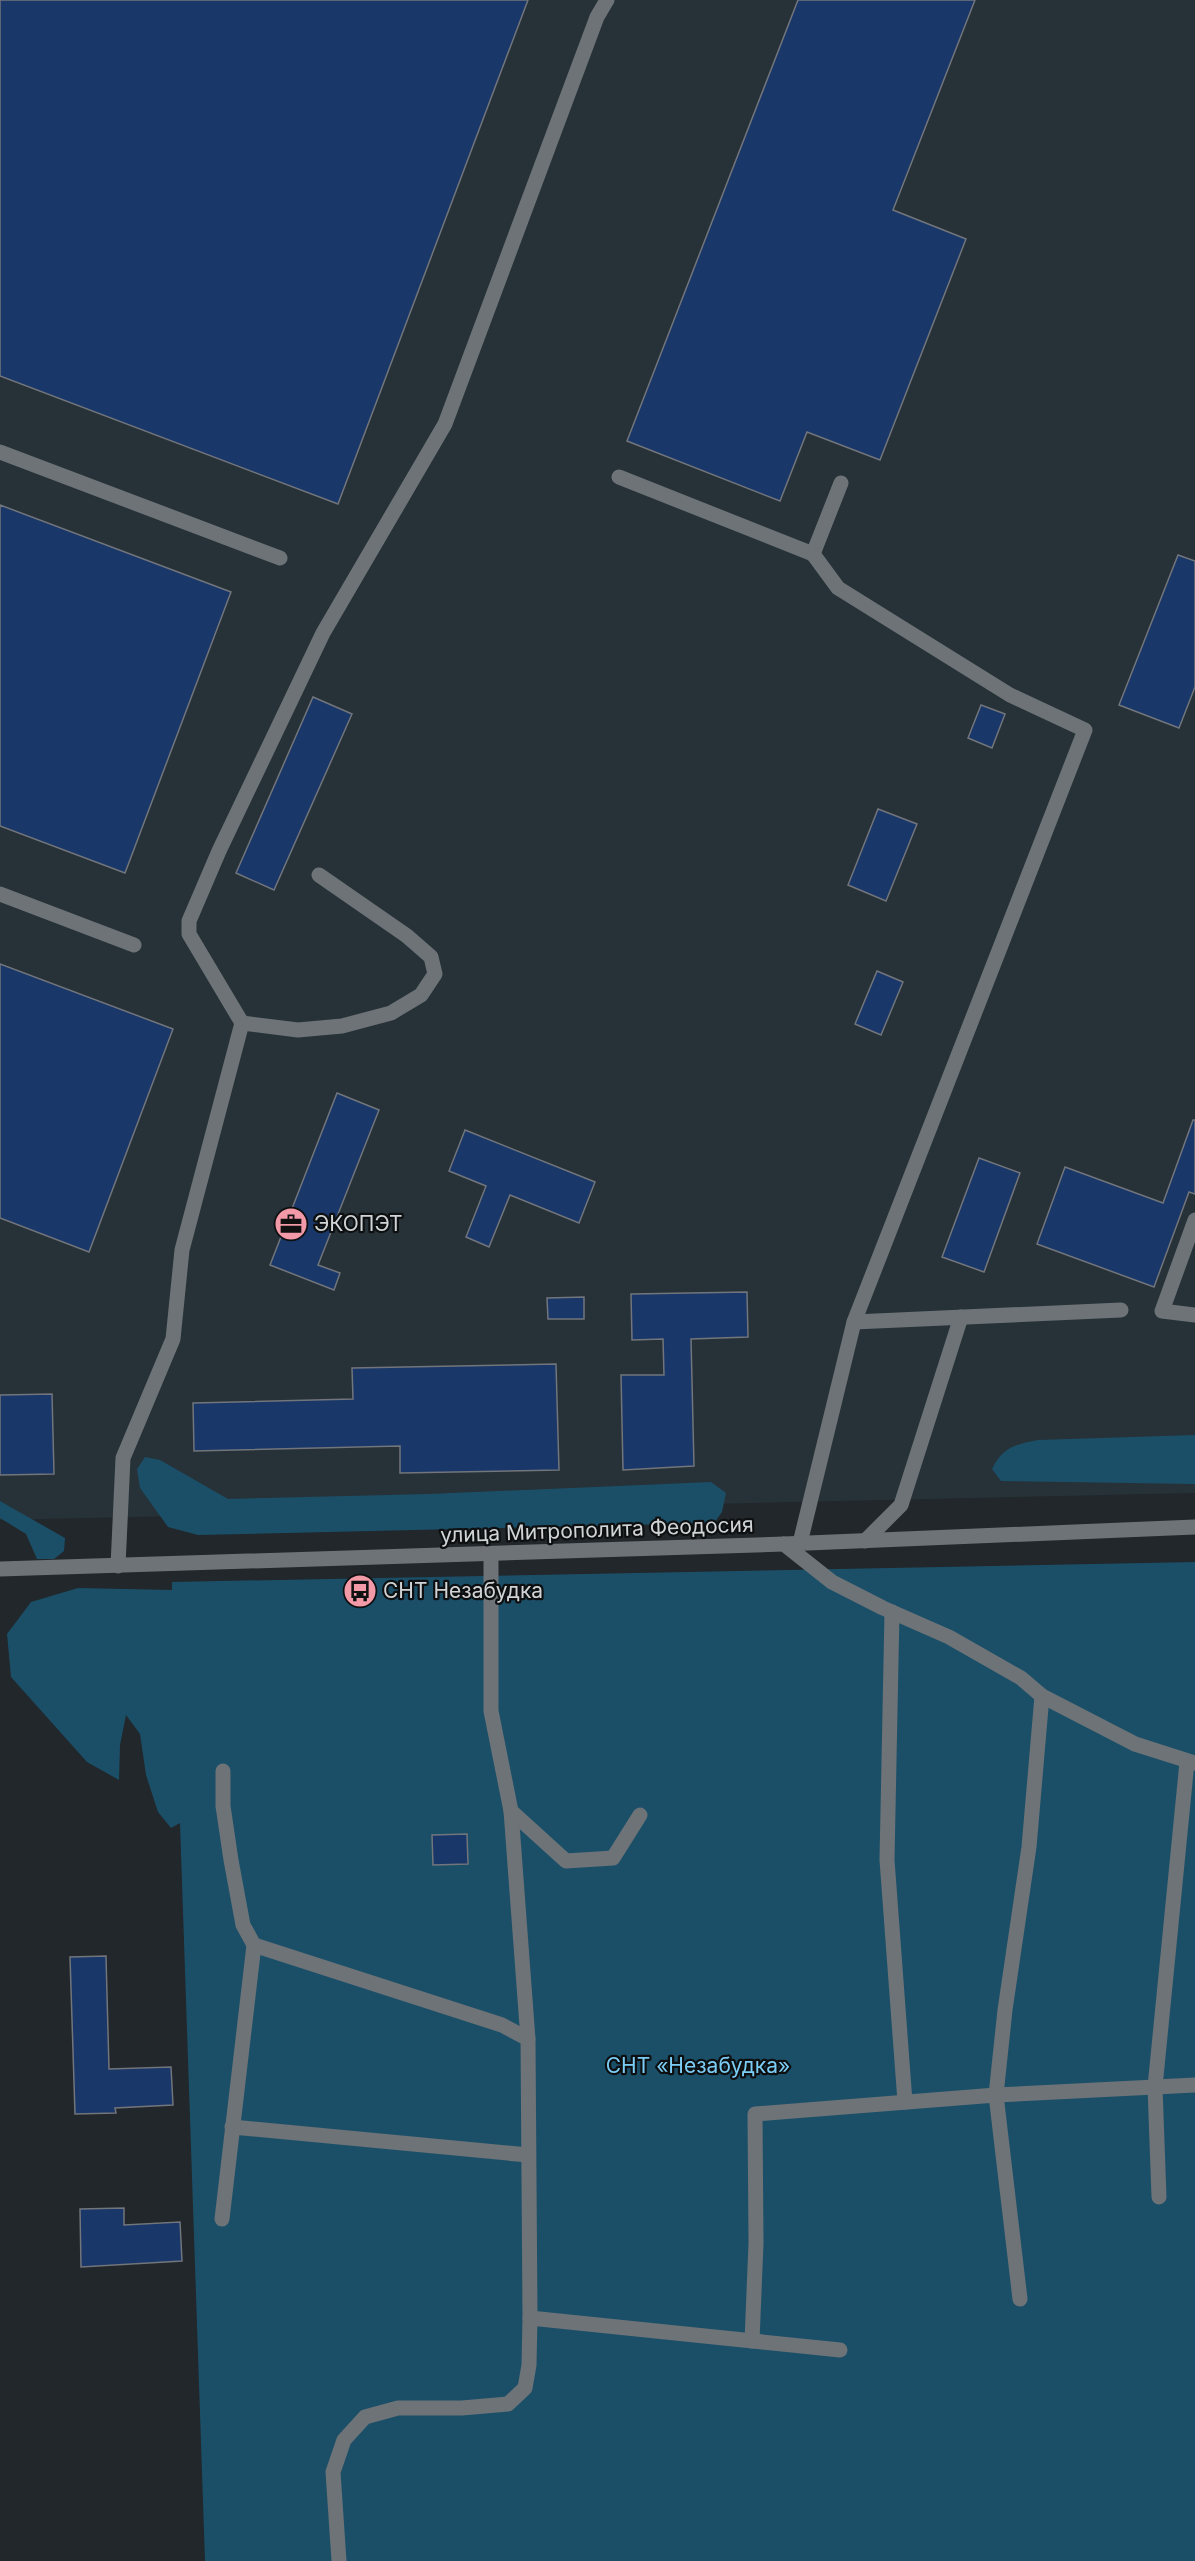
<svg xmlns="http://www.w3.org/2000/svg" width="1195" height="2561" font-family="Inter,sans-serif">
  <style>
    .built { fill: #263238 }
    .green { fill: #1b4f68 }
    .building { fill: #193768; stroke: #72757b; stroke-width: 1.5 }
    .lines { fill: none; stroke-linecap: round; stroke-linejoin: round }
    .minor { stroke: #6d7377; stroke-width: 15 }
    .labels { text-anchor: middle; stroke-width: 4.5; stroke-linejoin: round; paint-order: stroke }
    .poi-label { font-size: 21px; fill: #d0d4d6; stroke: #0d0f10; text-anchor: start }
    .street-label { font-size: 21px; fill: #d0d4d6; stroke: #0d0f10 }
    .park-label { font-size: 21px; fill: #7ccdf6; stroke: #0d0f10 }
  </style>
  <rect width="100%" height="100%" fill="#21272a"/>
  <path class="built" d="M0,0H1195V1493L0,1520Z"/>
  <g class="green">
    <path d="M1195,1435V1484L1001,1481L992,1469C1003,1447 1014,1445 1038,1440Z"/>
    <path d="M145,1457L160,1460L228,1499L429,1494L711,1482L726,1493L722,1512L714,1523L198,1535L168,1527L140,1488L137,1469Z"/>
    <path d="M0,1501L65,1538L64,1551L54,1559H37L26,1534L0,1518Z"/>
    <path d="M1195,1562V2561H205L180,1823L171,1828L158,1812L146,1775L140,1734L126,1715L120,1745L119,1780L87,1762L11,1677L7,1634L31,1602L78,1588L172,1590V1582Z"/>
  </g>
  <g class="building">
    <path d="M0,0H528L338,504L0,376Z"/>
    <path d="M798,0H975L893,210L966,239L880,460L807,432L780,501L627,441Z"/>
    <path d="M0,505L231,592L125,873L0,826Z"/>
    <path d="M1178,555L1195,561V687L1179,728L1119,705Z"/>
    <path d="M313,697L352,714L274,890L236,873Z"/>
    <path d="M981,705L1005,714L992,748L968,738Z"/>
    <path d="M878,809L917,824L886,901L848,885Z"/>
    <path d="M0,964L173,1029L89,1252L0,1218Z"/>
    <path d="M877,971L903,982L881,1035L855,1024Z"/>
    <path d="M337,1093L379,1110L318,1265L340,1273L334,1290L270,1265Z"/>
    <path d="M1193,1120H1195V1194L1189,1192L1154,1287L1037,1244L1065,1167L1163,1203Z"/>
    <path d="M465,1130L595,1182L579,1223L510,1195L489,1247L466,1237L486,1186L449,1171Z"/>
    <path d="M979,1158L1020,1173L984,1272L942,1257Z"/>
    <path d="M747,1292L748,1337L691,1339L694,1466L623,1470L621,1375H664L663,1339L632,1340L631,1294Z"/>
    <path d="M584,1297V1319H548L547,1298Z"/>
    <path d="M556,1364L559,1470L400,1473V1446L194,1451L193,1403L353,1399L352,1368Z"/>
    <path d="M52,1394L54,1474L0,1475V1395Z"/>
    <path d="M467,1834L468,1864L433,1865L432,1835Z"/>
    <path d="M106,1956L109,2069L171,2067L173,2105L115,2108L116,2113L75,2114L70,1957Z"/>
    <path d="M124,2208V2225L180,2222L182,2261L81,2267L80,2209Z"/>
  </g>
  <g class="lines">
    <g class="minor">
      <path d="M0,452L280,558"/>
      <path d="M619,477L813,554L841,483"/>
      <path d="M0,894L134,945"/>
      <path d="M242,1023L298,1030L342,1026L391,1013L421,995L435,974L431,957L407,936L319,875"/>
      <path d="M1195,1220L1162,1311L1195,1315"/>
      <path d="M854,1322L1121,1310"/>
      <path d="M865,1541L901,1505L961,1317"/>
      <path d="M800,1543L854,1322L1085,730L1010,695L838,588L813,554"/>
      <path d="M784,1544L832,1582L883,1608L949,1637L1021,1678L1042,1696L1135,1744L1195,1763"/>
      <path d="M491,1554V1711L511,1811L566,1861L613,1858L640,1815"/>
      <path d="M118,1566L123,1458L173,1339L182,1250L242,1023L189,934V921L219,851L323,633L445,424L597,17L607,0"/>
      <path d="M0,1569L784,1544L1195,1527"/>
      <path d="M892,1612L887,1860L905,2102"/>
      <path d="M223,1771V1806L231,1860L243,1925L254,1945L502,2025L528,2039L530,2318L529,2365L525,2388L508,2404L462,2408H398L365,2417L344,2440L333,2472L339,2561"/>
      <path d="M511,1811L528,2039"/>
      <path d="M232,2127L528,2155"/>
      <path d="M1159,2197L1155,2087L1187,1762"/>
      <path d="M222,2219L254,1945"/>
      <path d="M1020,2299L996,2095L1005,2010L1029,1847L1042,1696"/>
      <path d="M530,2318L840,2350"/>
      <path d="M752,2341L756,2243L755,2114L996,2095L1195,2085"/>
    </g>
  </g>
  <defs>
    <symbol id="office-disc" viewBox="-11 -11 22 22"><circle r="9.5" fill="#f39aa8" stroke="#0d0f10"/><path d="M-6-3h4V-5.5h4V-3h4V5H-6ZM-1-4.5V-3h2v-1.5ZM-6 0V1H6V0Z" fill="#111"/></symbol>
    <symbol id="bus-disc" viewBox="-11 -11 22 22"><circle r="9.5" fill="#f39aa8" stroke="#0d0f10"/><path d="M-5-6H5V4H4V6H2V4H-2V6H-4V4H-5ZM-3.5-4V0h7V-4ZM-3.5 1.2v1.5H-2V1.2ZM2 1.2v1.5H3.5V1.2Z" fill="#111"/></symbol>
  </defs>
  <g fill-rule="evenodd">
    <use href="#office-disc" x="272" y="1205" width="38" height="38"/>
    <use href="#bus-disc" x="341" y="1572" width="38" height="38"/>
  </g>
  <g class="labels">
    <g class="poi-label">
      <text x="314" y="1231">ЭКОПЭТ</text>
      <text x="383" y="1598">СНТ Незабудка</text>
    </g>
    <g class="street-label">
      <text transform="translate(597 1530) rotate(-2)" y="7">улица Митрополита Феодосия</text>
    </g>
    <g class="park-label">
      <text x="698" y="2073">СНТ «Незабудка»</text>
    </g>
  </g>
</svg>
